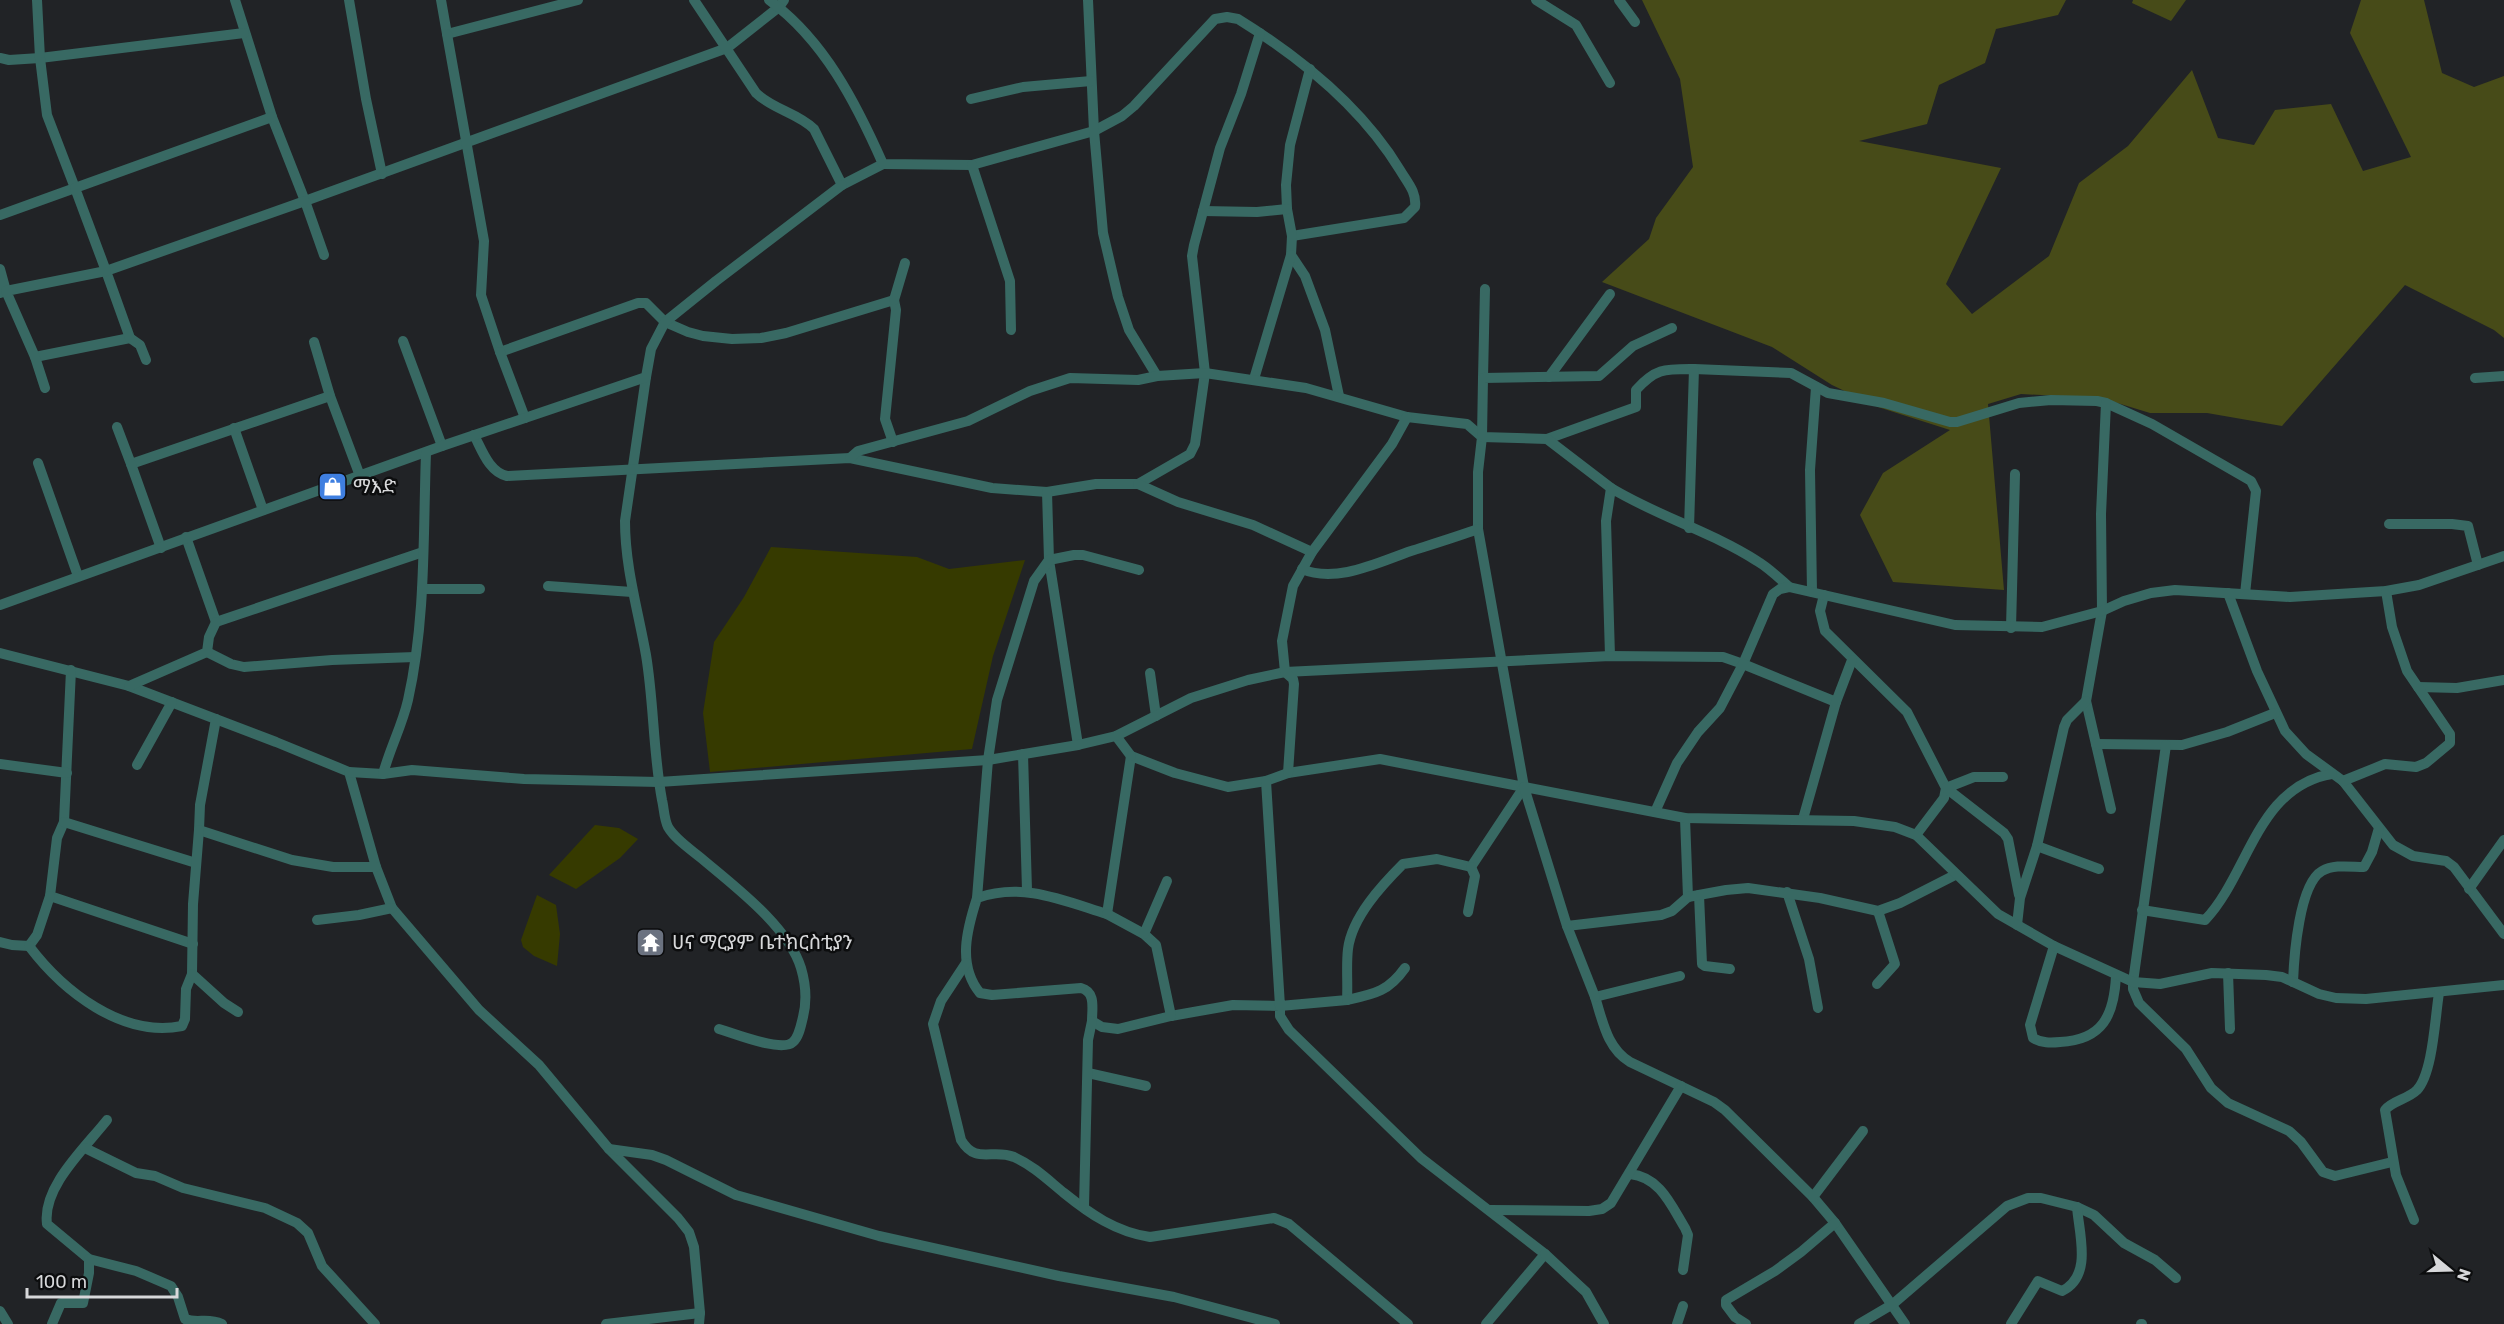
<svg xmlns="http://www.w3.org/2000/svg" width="2504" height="1324" font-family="Rubik,'Noto Sans Ethiopic',sans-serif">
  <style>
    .green { fill: #363a00 }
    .forest { fill: #474b18 }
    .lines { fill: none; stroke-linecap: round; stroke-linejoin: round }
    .minor { stroke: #386963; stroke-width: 10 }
    .labels { text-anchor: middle; stroke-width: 5; stroke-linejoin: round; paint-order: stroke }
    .poi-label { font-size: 20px; fill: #d7d8da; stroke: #0c0d0e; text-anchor: start }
  </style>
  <rect width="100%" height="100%" fill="#212326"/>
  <g class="green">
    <path d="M771,547L917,557L949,569L1025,560L993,656L972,749L710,772L703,713L714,642L744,597Z"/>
    <path d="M595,825L619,828L638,839L620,858L576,889L549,875Z"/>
    <path d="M537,895L556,905L560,934L557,966L534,956L523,947L521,940Z"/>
  </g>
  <g class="forest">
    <path d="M1642,0H2066L2058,15L1996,29L1985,63L1939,85L1927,124L1859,141L2001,168L1946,284L1972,314L2049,256L2079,183L2128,146L2192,70L2218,138L2254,145L2275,110L2331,104L2363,171L2411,157L2350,33L2361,0H2424L2442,73L2474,87L2504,76V338L2494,330L2405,285L2282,426L2207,413H2150L2101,398L2021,394L1988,404L2004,590L1893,582L1860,515L1883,473L1950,430L1878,407L1832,385L1772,347L1602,282L1649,239L1656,218L1693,167L1680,79Z"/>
    <path d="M2133,0H2186L2171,21L2132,3Z"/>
  </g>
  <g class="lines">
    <g class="minor">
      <path d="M235,0L272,117L305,201L727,48L779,7L784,0"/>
      <path d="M349,0L366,99L382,174"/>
      <path d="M441,0L447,34L578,0"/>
      <path d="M694,0L756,93C772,109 798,113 814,129L842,185L883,164"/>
      <path d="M769,0C824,40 856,103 883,164L972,165L1094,131L1122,116L1134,106L1215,19L1227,17L1238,19C1301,58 1361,106 1400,170C1407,182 1417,192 1415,207L1404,218L1292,236"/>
      <path d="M1088,0L1094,131L1103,233L1118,297L1129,330L1157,376"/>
      <path d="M1536,0L1576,25L1610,83"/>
      <path d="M1619,0L1635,22"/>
      <path d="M447,34L484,241L481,295L500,352L638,303H646L665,322L688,332L703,336L732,339L761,338L786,333L894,300L896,310L885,419L893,442"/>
      <path d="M0,58L9,60L40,58L244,33"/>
      <path d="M1310,69L1290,145L1286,185L1287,209L1292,236L1291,255L1305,276L1325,330L1339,396"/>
      <path d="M971,99L1023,87L1091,81"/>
      <path d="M972,165L1010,281L1011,330"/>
      <path d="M1203,211L1257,212L1287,209"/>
      <path d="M0,215L75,188L47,115L40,58L37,0"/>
      <path d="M0,269L6,291L0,293"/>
      <path d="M894,300L905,263"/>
      <path d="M403,341L442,446"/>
      <path d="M314,342L330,396L360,476"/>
      <path d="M500,352L525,418"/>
      <path d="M35,357L130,338"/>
      <path d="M146,360L140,345L130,338L106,271L305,201L324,255"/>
      <path d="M1694,369L1791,373L1828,393L1884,403L1950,422H1957L2019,403L2051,400L2097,401L2106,403L2152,424L2251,481L2256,491L2245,594"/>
      <path d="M646,377L625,521C625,567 638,610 646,655C654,703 653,752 662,800C664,808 664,819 668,827C675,839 690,849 701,858C734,886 788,926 801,968C806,985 807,1001 803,1017C801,1025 799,1037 793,1042C782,1053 733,1033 719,1029"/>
      <path d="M1549,377L1610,294"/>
      <path d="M1483,378L1485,289"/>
      <path d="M2475,378L2504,376"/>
      <path d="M1254,379L1291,255"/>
      <path d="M45,388L35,357L6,291L106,271L75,188L272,117"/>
      <path d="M2106,403L2101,514L2102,611L2086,701L2111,809"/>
      <path d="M117,427L131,464L330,396"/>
      <path d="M234,428L263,510"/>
      <path d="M474,435C482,450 489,472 507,476L850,458L992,488L1047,492L1096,484H1138L1190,454L1195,444L1205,373L1192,256L1194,245L1220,148L1241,94L1260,33"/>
      <path d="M1547,439L1636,407V390C1656,368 1665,369 1694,369L1689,528"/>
      <path d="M850,458L858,451L968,421L1030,391L1070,378L1138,380L1157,376L1205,373L1306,388L1407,417L1467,424L1482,437L1478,472V529L1524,787L1380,759L1288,773L1266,781L1228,787L1175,773L1131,756L1107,914C1062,900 1023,882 977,898C967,929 957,965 980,993L992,995L1081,988C1096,992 1092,1008 1092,1021L1102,1027L1118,1029L1171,1016L1233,1005L1280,1006V1016L1289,1030L1421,1158L1545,1254L1486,1324"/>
      <path d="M38,463L78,576"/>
      <path d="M131,464L161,548"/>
      <path d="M1138,484L1178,502L1253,525L1312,552"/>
      <path d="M1611,488L1547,439L1482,437L1483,378L1599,376L1633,346L1672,328"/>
      <path d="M1047,492L1049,560L1078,745"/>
      <path d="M2389,524H2452L2468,526L2478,565"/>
      <path d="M186,537L216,622L423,552"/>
      <path d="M1302,569C1336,584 1379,562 1411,551C1433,544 1456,537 1478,529"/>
      <path d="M548,586L632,592"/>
      <path d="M422,589H480"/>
      <path d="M1812,592L1810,470L1816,387"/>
      <path d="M2228,593L2257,671L2285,731L2306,754L2343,781L2393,845L2413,856L2446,861L2454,867L2504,934"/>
      <path d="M1824,595L1820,611L1825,631L1907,712L1946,788L1944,798L1916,835"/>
      <path d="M0,605L442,446L646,377L651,349L665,322L716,281L842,185"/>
      <path d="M2011,628L2015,474"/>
      <path d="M207,652L231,664L244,667L332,660L415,657"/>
      <path d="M0,653L129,686L276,742L349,772L376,867L392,908L479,1010L539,1065L609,1149L678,1218L689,1232L694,1247L700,1313L699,1324"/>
      <path d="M1610,656L1606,521L1611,488C1657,516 1712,532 1757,561C1769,568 1779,578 1789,587"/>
      <path d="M71,670L64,822L57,838L50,896L193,944"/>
      <path d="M1150,673L1156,716"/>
      <path d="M129,686L207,652L209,637L216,622"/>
      <path d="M2418,687L2457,688L2504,680"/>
      <path d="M216,719L200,805L199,830L292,860L333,867H376"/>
      <path d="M1116,736L1131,756"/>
      <path d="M2096,744L2182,745L2227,732L2275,713"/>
      <path d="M2166,745L2133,982V989L2139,1003L2186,1049L2211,1088L2228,1103L2289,1131L2301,1142L2323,1172L2335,1176L2392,1162"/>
      <path d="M1023,754L1027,890"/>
      <path d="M0,764L67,773"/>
      <path d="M137,765L172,702"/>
      <path d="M349,772L383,774L412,770L524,779L659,782L988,760L1078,745L1116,736L1191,698L1248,680L1285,672L1610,656L1723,657L1743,664L1773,594L1780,589L1789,587L1955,625L2042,627L2102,611L2124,601L2151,593L2175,590L2290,597L2386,591L2419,585L2504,556"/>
      <path d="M1288,773L1294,684L1293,679L1285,672L1282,641L1293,586L1312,552L1392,444L1407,417"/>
      <path d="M383,774C390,748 402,726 408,700C426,620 423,535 426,453"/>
      <path d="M2003,777H1974L1946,788L2004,833L2008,839L2019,895"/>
      <path d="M1266,781L1280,1006L1347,1000C1348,983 1346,965 1348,949C1352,917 1382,885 1403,864L1437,859L1471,867L1524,787"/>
      <path d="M2343,781L2385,764L2416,767L2426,763L2450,743V734L2407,671L2392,627L2386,591"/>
      <path d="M1655,812L1677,763L1698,732L1720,708L1743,664L1836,702"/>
      <path d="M1685,818L1688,897"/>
      <path d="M1803,819L1836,702L1852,660"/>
      <path d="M64,822L196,863"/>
      <path d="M2037,846L2099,869"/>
      <path d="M2469,889L2504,840"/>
      <path d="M1787,892L1809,959L1818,1008"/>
      <path d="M1699,895L1702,964L1705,966L1730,969"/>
      <path d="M977,898L988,760L997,700L1034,581L1049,560L1074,555H1083L1139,570"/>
      <path d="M2142,910L2205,920C2249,874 2257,786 2332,774"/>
      <path d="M1468,912L1475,876L1471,867"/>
      <path d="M1107,914L1144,934L1156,945L1171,1016"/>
      <path d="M317,920L359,915L392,908"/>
      <path d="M2017,925L2020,898L2037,846L2064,727L2067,720L2086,701"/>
      <path d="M1567,926L1661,915L1672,911L1688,897L1726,890L1748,888L1820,898L1878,911L1900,903L1955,875"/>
      <path d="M1144,934L1167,881"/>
      <path d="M0,942L12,945L29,946L37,935L50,896"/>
      <path d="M29,946C63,991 122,1038 182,1026L185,1019L186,989L192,974L193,904L199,830"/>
      <path d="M2054,946L2030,1025L2033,1038C2042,1043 2050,1043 2060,1042C2103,1040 2114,1015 2116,976"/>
      <path d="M966,963L941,1001L933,1024L961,1140C976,1165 992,1148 1014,1157C1034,1166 1048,1180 1064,1193C1090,1214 1116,1232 1150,1237L1274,1218L1289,1224L1408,1324"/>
      <path d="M2228,973L2230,1029"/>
      <path d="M192,974L224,1003L238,1012"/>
      <path d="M1680,976L1595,997C1603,1022 1607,1048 1630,1062L1714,1102L1725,1110L1813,1197L1835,1223L1905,1324"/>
      <path d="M2293,982C2294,957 2299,884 2322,871C2334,864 2351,867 2364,867L2372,852L2379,828"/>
      <path d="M1877,984L1895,964L1878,911"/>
      <path d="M1595,997L1567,926L1524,787L1685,818L1854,821L1895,827L1916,835L1998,914L2054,946L2133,982L2160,984L2212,973L2266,975L2282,977L2319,994L2336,998L2366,999L2504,985"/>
      <path d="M1347,1000C1374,994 1388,992 1405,968"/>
      <path d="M1088,1073L1146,1086"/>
      <path d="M107,1120C85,1148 42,1187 47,1224L89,1259L136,1271L171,1286L178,1297L185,1319C198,1324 207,1317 222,1324"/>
      <path d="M85,1148L136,1173L155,1176L183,1188L265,1208L297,1223L308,1233L322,1266L375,1324"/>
      <path d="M609,1149L652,1155L666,1160L736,1195L879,1236L1059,1276L1174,1297L1275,1324"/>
      <path d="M1630,1174C1660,1177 1671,1205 1685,1228L1688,1235L1683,1270"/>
      <path d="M1813,1197L1863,1131"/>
      <path d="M1084,1207L1088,1040L1092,1021"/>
      <path d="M1490,1210L1589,1211L1602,1209L1611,1203L1681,1086"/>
      <path d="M2414,1220L2396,1175L2385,1110C2392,1101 2408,1099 2417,1090C2433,1073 2435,1017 2439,993"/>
      <path d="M1545,1254L1586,1292L1604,1324"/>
      <path d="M0,1311L8,1324"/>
      <path d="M52,1324L61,1303H83L89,1273V1259"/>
      <path d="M606,1324L700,1313"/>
      <path d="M1677,1324L1683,1306"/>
      <path d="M1746,1324L1735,1317L1726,1305V1300L1775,1271L1801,1252L1835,1223"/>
      <path d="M1859,1324L1893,1304L2007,1206L2028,1198H2041L2077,1207L2094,1215L2124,1243L2155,1260L2176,1278"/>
      <path d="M2011,1324L2038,1281L2062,1291C2093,1276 2079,1234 2077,1207"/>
      <path d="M2141,1324H2142"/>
    </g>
  </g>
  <defs>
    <symbol id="shop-square" viewBox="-11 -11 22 22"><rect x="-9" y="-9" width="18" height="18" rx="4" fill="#3f7fe0" stroke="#0c0d0e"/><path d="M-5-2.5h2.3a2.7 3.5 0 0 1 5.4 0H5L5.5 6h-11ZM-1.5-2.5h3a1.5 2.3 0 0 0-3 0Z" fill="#fff"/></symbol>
    <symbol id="temple-square" viewBox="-11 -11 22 22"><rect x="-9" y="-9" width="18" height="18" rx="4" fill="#6b7280" stroke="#0c0d0e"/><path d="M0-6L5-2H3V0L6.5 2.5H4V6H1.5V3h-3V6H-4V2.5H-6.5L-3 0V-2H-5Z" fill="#fff"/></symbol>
  </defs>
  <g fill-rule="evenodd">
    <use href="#shop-square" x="316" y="470" width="33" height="33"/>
    <use href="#temple-square" x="634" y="926" width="33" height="33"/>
  </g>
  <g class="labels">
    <g class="poi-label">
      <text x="353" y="493">ማእድ</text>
      <text x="672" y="949">ሀና ማርያም ቤተክርስቲያን</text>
    </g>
  </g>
  <g transform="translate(2450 1270) rotate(109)" stroke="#0c0d0e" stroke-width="4.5" paint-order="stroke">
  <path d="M0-4.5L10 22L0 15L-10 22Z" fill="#d7d8da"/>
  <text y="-9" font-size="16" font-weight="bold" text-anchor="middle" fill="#d7d8da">N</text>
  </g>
  <path d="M27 1288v9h150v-9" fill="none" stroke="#d7d8da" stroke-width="3"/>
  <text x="36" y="1288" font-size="18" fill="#d7d8da" stroke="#0c0d0e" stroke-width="4.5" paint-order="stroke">100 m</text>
</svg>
